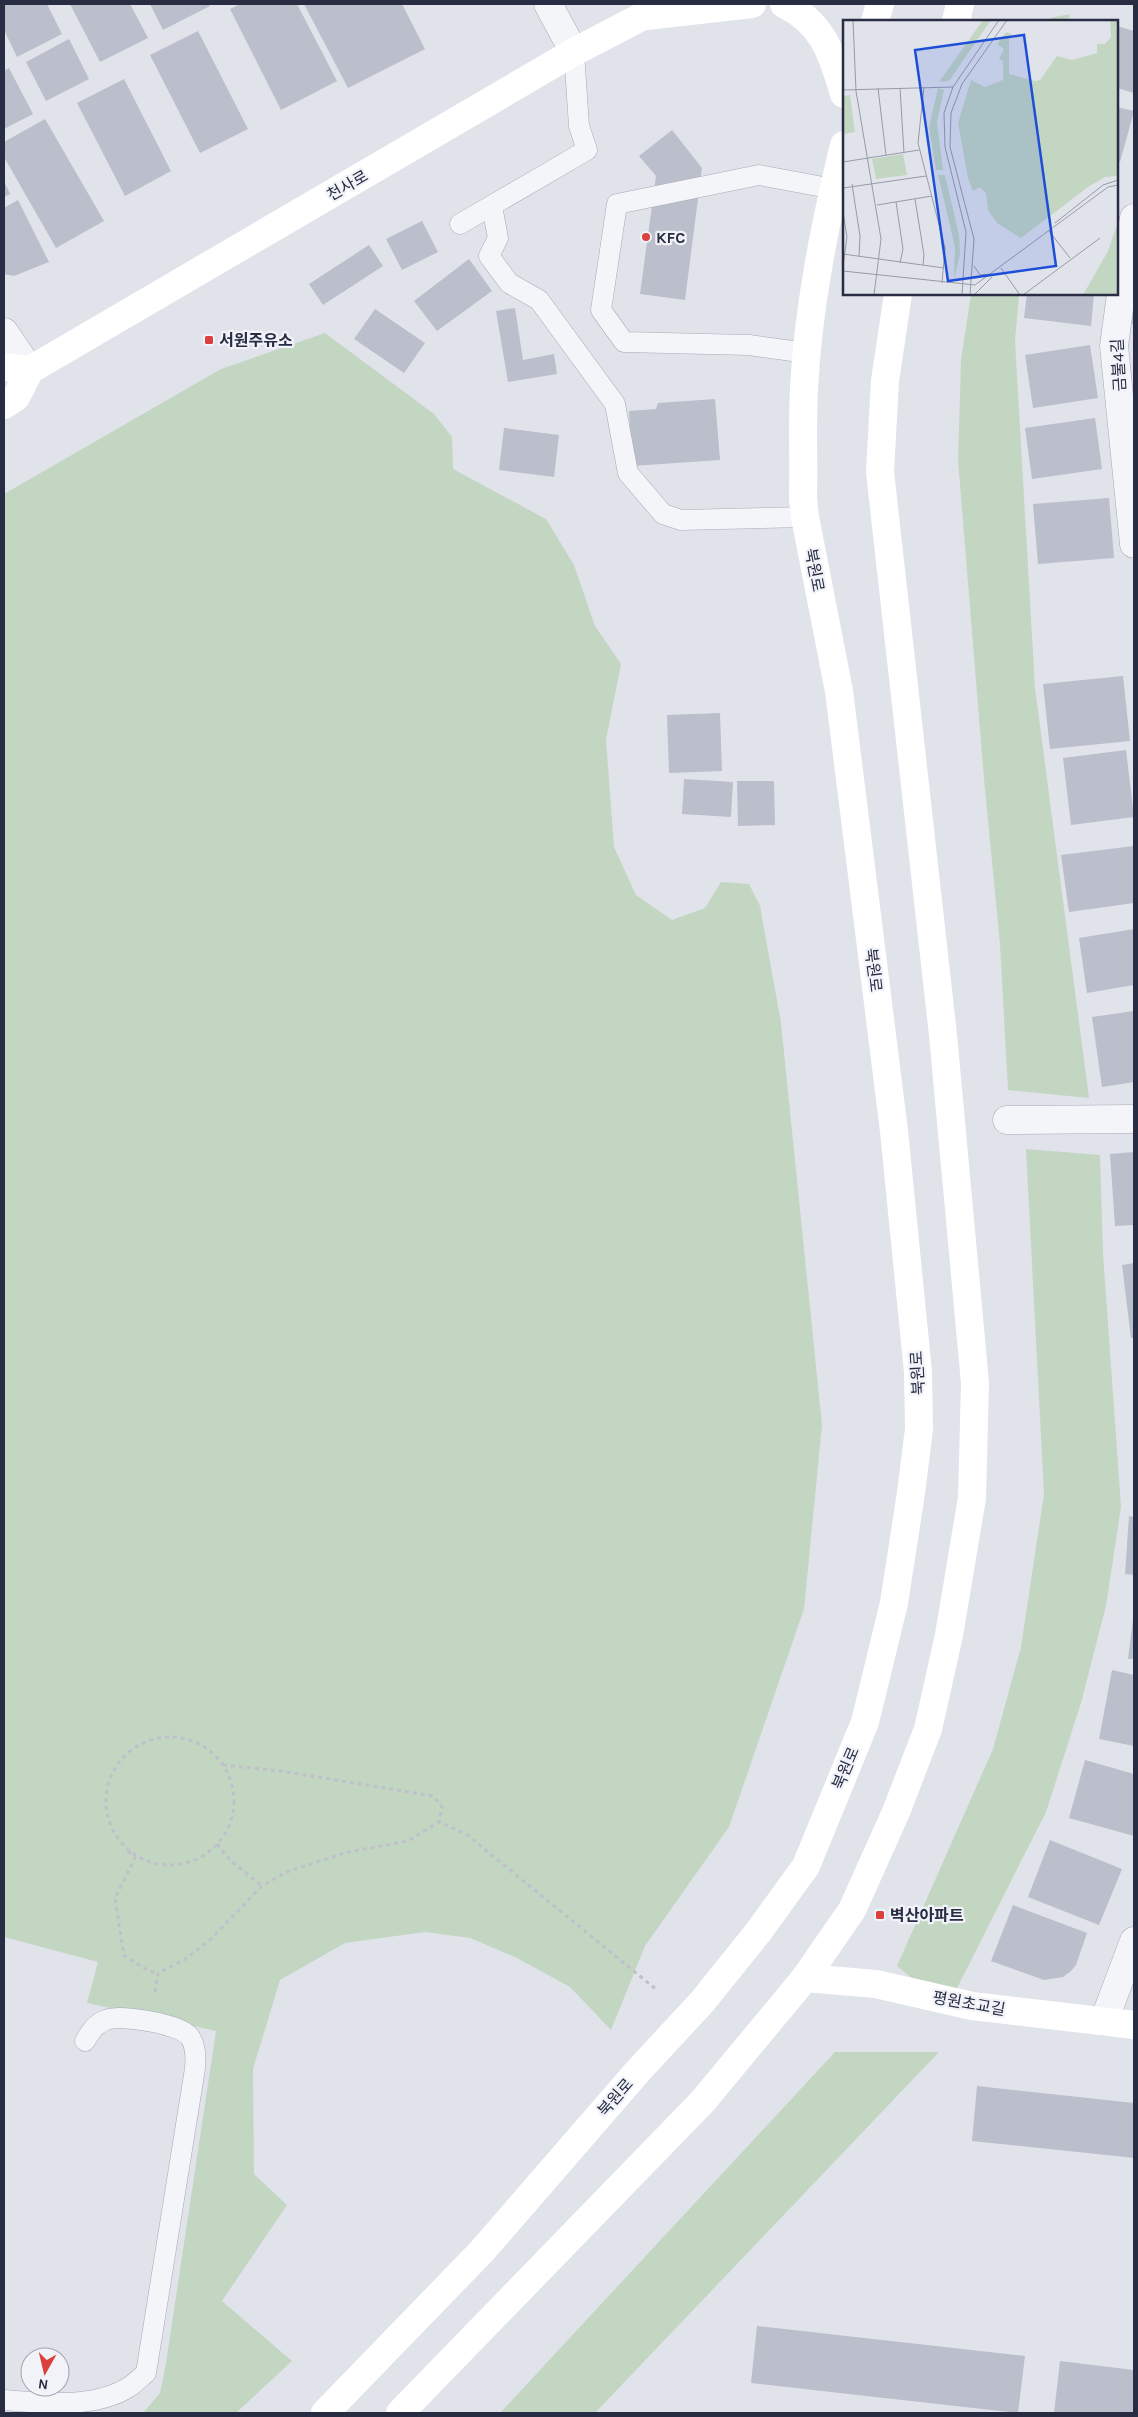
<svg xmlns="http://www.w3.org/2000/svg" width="1138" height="2417" font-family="Karla,'Noto Sans KR',sans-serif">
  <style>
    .green { fill: #c3d6c2 }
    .building { fill: #bbbecb }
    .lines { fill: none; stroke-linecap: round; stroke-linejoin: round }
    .lane-casing { stroke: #a6a9b6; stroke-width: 21 }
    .street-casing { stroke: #a6a9b6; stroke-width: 29 }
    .path { stroke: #bfc1ca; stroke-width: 3; stroke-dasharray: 4 4; stroke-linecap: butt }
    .lane { stroke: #f4f5f9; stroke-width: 20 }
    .street { stroke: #f4f5f9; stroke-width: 28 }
    .secondary { stroke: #fff; stroke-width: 28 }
    .poi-dot { fill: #da403d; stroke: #f1f3f8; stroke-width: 2 }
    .labels { text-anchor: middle; stroke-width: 4.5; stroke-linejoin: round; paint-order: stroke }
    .street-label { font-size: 16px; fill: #282d44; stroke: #f1f3f8 }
    .poi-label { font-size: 16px; font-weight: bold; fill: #282d44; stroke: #f1f3f8; text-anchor: start }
    .inset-road { fill: none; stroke: #979aa8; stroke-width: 1 }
    .view { fill: #1d4ed8; fill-opacity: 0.15; stroke: #1d4ed8; stroke-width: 2.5 }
    .inset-edge { fill: none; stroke: #282d44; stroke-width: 2.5 }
  </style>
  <rect width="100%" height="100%" fill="#e1e3eb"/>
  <g class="green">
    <path d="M1070,14L1068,21H1046L1050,18Z"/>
    <path d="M971,294H1019L1015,341L1035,688L1089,1098L1008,1090L1000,944L984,779L958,460L961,360Z"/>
    <path d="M325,333L434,414L452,437L453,469L546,519L574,565L595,626L621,664L606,740L614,847L636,895L672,920L705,908L721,882L749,884L760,906L781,1023L822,1425L804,1609L729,1827L645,1946L611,2030L570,1987L517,1958L470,1938L425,1932L345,1943L280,1980L253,2069L254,2174L287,2205L222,2301L292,2361L236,2413H143L160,2393L166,2363L216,2031L87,2003L98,1962L4,1937V494L221,369Z"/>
    <path d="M1026,1149L1100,1155L1103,1253L1121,1507L1106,1606L1081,1703L1046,1812L953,1996L918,1983L897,1966L993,1749L1021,1647L1044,1494Z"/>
    <path d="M835,2052H939L595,2413H500Z"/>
  </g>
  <g class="building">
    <path d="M4,4H47L62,34L17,57L4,30Z"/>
    <path d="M70,4H130L148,38L100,62Z"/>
    <path d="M150,4H209L210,6L163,30Z"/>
    <path d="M240,4H297L337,81L281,110L230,9Z"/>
    <path d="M304,4H402L425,49L348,88Z"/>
    <path d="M1117,26L1134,31V93L1117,88Z"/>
    <path d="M198,31L248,129L200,153L150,55Z"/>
    <path d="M69,39L89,79L46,101L26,62Z"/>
    <path d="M9,68L33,114L4,129V71Z"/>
    <path d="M124,79L171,171L125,196L77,103Z"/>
    <path d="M1117,107L1134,111L1120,162L1117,161Z"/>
    <path d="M45,119L104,221L56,248L4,157V142Z"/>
    <path d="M672,130L702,168L685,300L640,294L656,176L639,156Z"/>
    <path d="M4,181L10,194L4,197Z"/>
    <path d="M18,200L49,262L14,276L4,274V208Z"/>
    <path d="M422,221L438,252L402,270L386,239Z"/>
    <path d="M369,245L383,266L323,305L309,284Z"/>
    <path d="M469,259L492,291L437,331L414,301Z"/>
    <path d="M1027,294H1094L1091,326L1024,318Z"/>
    <path d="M1133,296H1134V324H1132Z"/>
    <path d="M515,308L523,360L554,354L557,374L508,382L496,311Z"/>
    <path d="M375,309L425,343L404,373L354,339Z"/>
    <path d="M1090,345L1098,398L1033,408L1025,355Z"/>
    <path d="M715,399L720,460L632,466L629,411L656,409L658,403Z"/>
    <path d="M1095,418L1102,469L1032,479L1025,428Z"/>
    <path d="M504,428L559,435L554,477L499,470Z"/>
    <path d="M1109,498L1114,558L1038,564L1033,504Z"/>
    <path d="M1123,676L1130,741L1050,749L1043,684Z"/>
    <path d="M720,713L722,771L669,773L667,715Z"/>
    <path d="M1126,750L1134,817L1071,825L1063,758Z"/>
    <path d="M684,779L733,782L731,817L682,814Z"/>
    <path d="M737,781H774L775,825L738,826Z"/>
    <path d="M1134,846V903L1069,912L1061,855Z"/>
    <path d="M1134,929V985L1087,993L1079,938Z"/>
    <path d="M1134,1011V1082L1102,1087L1092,1017Z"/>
    <path d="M1134,1152V1225L1115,1226L1110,1154Z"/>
    <path d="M1134,1263V1338H1131L1122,1265Z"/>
    <path d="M1129,1516L1134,1517V1575L1125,1574Z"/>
    <path d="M1133,1619H1134V1659H1128Z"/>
    <path d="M1112,1670L1134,1675V1746L1099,1739Z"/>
    <path d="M1085,1760L1134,1774V1836L1069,1818Z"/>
    <path d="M1050,1840L1122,1869L1099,1925L1028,1897Z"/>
    <path d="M1013,1905L1087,1933L1076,1965L1071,1971L1063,1977L1044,1980L991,1961Z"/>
    <path d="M977,2086L1134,2103V2158L972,2141Z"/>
    <path d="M757,2326L1025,2356L1018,2413L751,2383Z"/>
    <path d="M1060,2361L1134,2370V2413H1054Z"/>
  </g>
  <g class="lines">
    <defs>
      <g id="lane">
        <path d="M492,206L498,238L489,256L509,283L539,300L615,404L628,473L663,514L681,520L805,517"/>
        <path d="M460,224L587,150L579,126L574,52"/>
        <path d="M807,353L749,345L624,342L601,310L617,204L759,175L834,189"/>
        <path d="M4,2400C43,2403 94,2409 129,2387C135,2383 141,2377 146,2373L194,2075C196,2063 197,2048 190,2037C181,2024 120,2014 106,2020C95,2024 91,2031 85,2041"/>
      </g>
      <g id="street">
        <path d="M548,4L574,52"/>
        <path d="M1134,218L1124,272L1114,346L1134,544"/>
        <path d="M4,332L30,370"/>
        <path d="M1007,1120L1134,1119"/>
        <path d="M1104,2021L1134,1941"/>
      </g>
    </defs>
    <use href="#lane" class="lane-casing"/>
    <use href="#street" class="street-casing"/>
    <g class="path">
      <circle cx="170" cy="1801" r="64"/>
      <path d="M223,1765L281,1771L433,1796L442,1807L439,1822"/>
      <path d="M217,1844L231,1861L262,1886"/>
      <path d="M128,1851L135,1858L115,1898L124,1956L149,1971L158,1973"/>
      <path d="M155,1992L158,1973L184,1960L209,1941L262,1886L286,1872L348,1852L408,1841L439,1822L466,1834L657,1990"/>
    </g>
    <use href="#lane" class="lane"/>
    <use href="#street" class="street"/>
    <g class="secondary">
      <path d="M784,4C824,24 832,54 844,94"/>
      <path d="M646,16L752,4"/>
      <path d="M875,21L880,4"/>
      <path d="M956,21L960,4"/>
      <path d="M4,367L30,370"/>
      <path d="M4,405L16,397L30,370L574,52L666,4"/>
      <path d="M805,1978L876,1984L972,2006L1134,2025"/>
      <path d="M325,2413L482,2251L638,2071L702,2002L759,1931L806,1866L865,1722L894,1603L911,1493L919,1429L918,1372L894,1131L839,691L805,517L803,499C804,462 802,425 804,389C808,307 825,224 844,145"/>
      <path d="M400,2413L703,2101L805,1978L852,1910L896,1812L928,1729L949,1635L972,1498L975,1383L943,1035L880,472L885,381L898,294"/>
    </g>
  </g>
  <g class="poi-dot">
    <circle cx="646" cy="237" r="5"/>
    <rect x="204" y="335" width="10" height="10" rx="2.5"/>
    <rect x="875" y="1910" width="10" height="10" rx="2.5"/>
  </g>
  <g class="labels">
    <g class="street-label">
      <text transform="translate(347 185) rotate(-30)" y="6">천사로</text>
      <text transform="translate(1118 365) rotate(-93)" y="6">금불4길</text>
      <text transform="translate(815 570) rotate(79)" y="6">북원로</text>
      <text transform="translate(874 970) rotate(83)" y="6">북원로</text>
      <text transform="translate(917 1373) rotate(-93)" y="6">북원로</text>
      <text transform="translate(845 1768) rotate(-67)" y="6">북원로</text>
      <text transform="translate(969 2003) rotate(10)" y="6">평원초교길</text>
      <text transform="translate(615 2097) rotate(-49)" y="6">북원로</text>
    </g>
    <g class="poi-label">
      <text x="656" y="243">KFC</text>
      <text x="219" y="346">서원주유소</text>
      <text x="890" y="1921">벽산아파트</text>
    </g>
  </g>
  <g transform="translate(843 20)">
    <rect width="275" height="275" fill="#e1e3eb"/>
    <path d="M140,0H148L106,61L96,62ZM267,0H275V156L262,157L245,167L178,218L154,203L145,190L143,173L137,167L130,171L125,158L115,103L128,60L142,67L160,60V41L156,39L161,29L154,24L163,12L169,14L166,19V54L192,61L197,60L214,36L229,40L254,33V24H262L268,17ZM95,68L101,70L94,102L100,150H93L86,107ZM7,75L12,112L0,114V76ZM60,134L64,155L33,159L29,139ZM95,155H102L116,215L117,234L111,259L112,227ZM275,202V275H240L265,231Z" fill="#c3d6c2"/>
    <path class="inset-road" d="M10,0L13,71L38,219L31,275M81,67L75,123L102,228L99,263M35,68L43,135M57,68L61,133M0,70L110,67M0,142L76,130M9,164L17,216L16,237M0,168L83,156M72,179L81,235L80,245M53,182L60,229L57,243M34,185L89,176M0,192L4,217L0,246M212,203L260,165L275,160M206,211L227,238M0,234L101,248M131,246L137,255L147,254M158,248L177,275M0,251L132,265L265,167L275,165M119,275L123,212L102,127L101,93L110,67L156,0M127,275L131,219L107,127L108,93L119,64L164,0M131,275L149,257M180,275L257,218"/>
    <path class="view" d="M181,15L213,246L105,261L72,30Z"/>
    <rect width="275" height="275" class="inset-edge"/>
  </g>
  <rect width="1138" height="2417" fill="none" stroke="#282d44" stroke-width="10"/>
  <g transform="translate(45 2372) rotate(188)"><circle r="24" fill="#f1f3f8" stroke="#a1a4b0"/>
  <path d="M0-4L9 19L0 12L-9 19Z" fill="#da403d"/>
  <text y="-8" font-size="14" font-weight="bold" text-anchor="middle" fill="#282d44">N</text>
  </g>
</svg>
